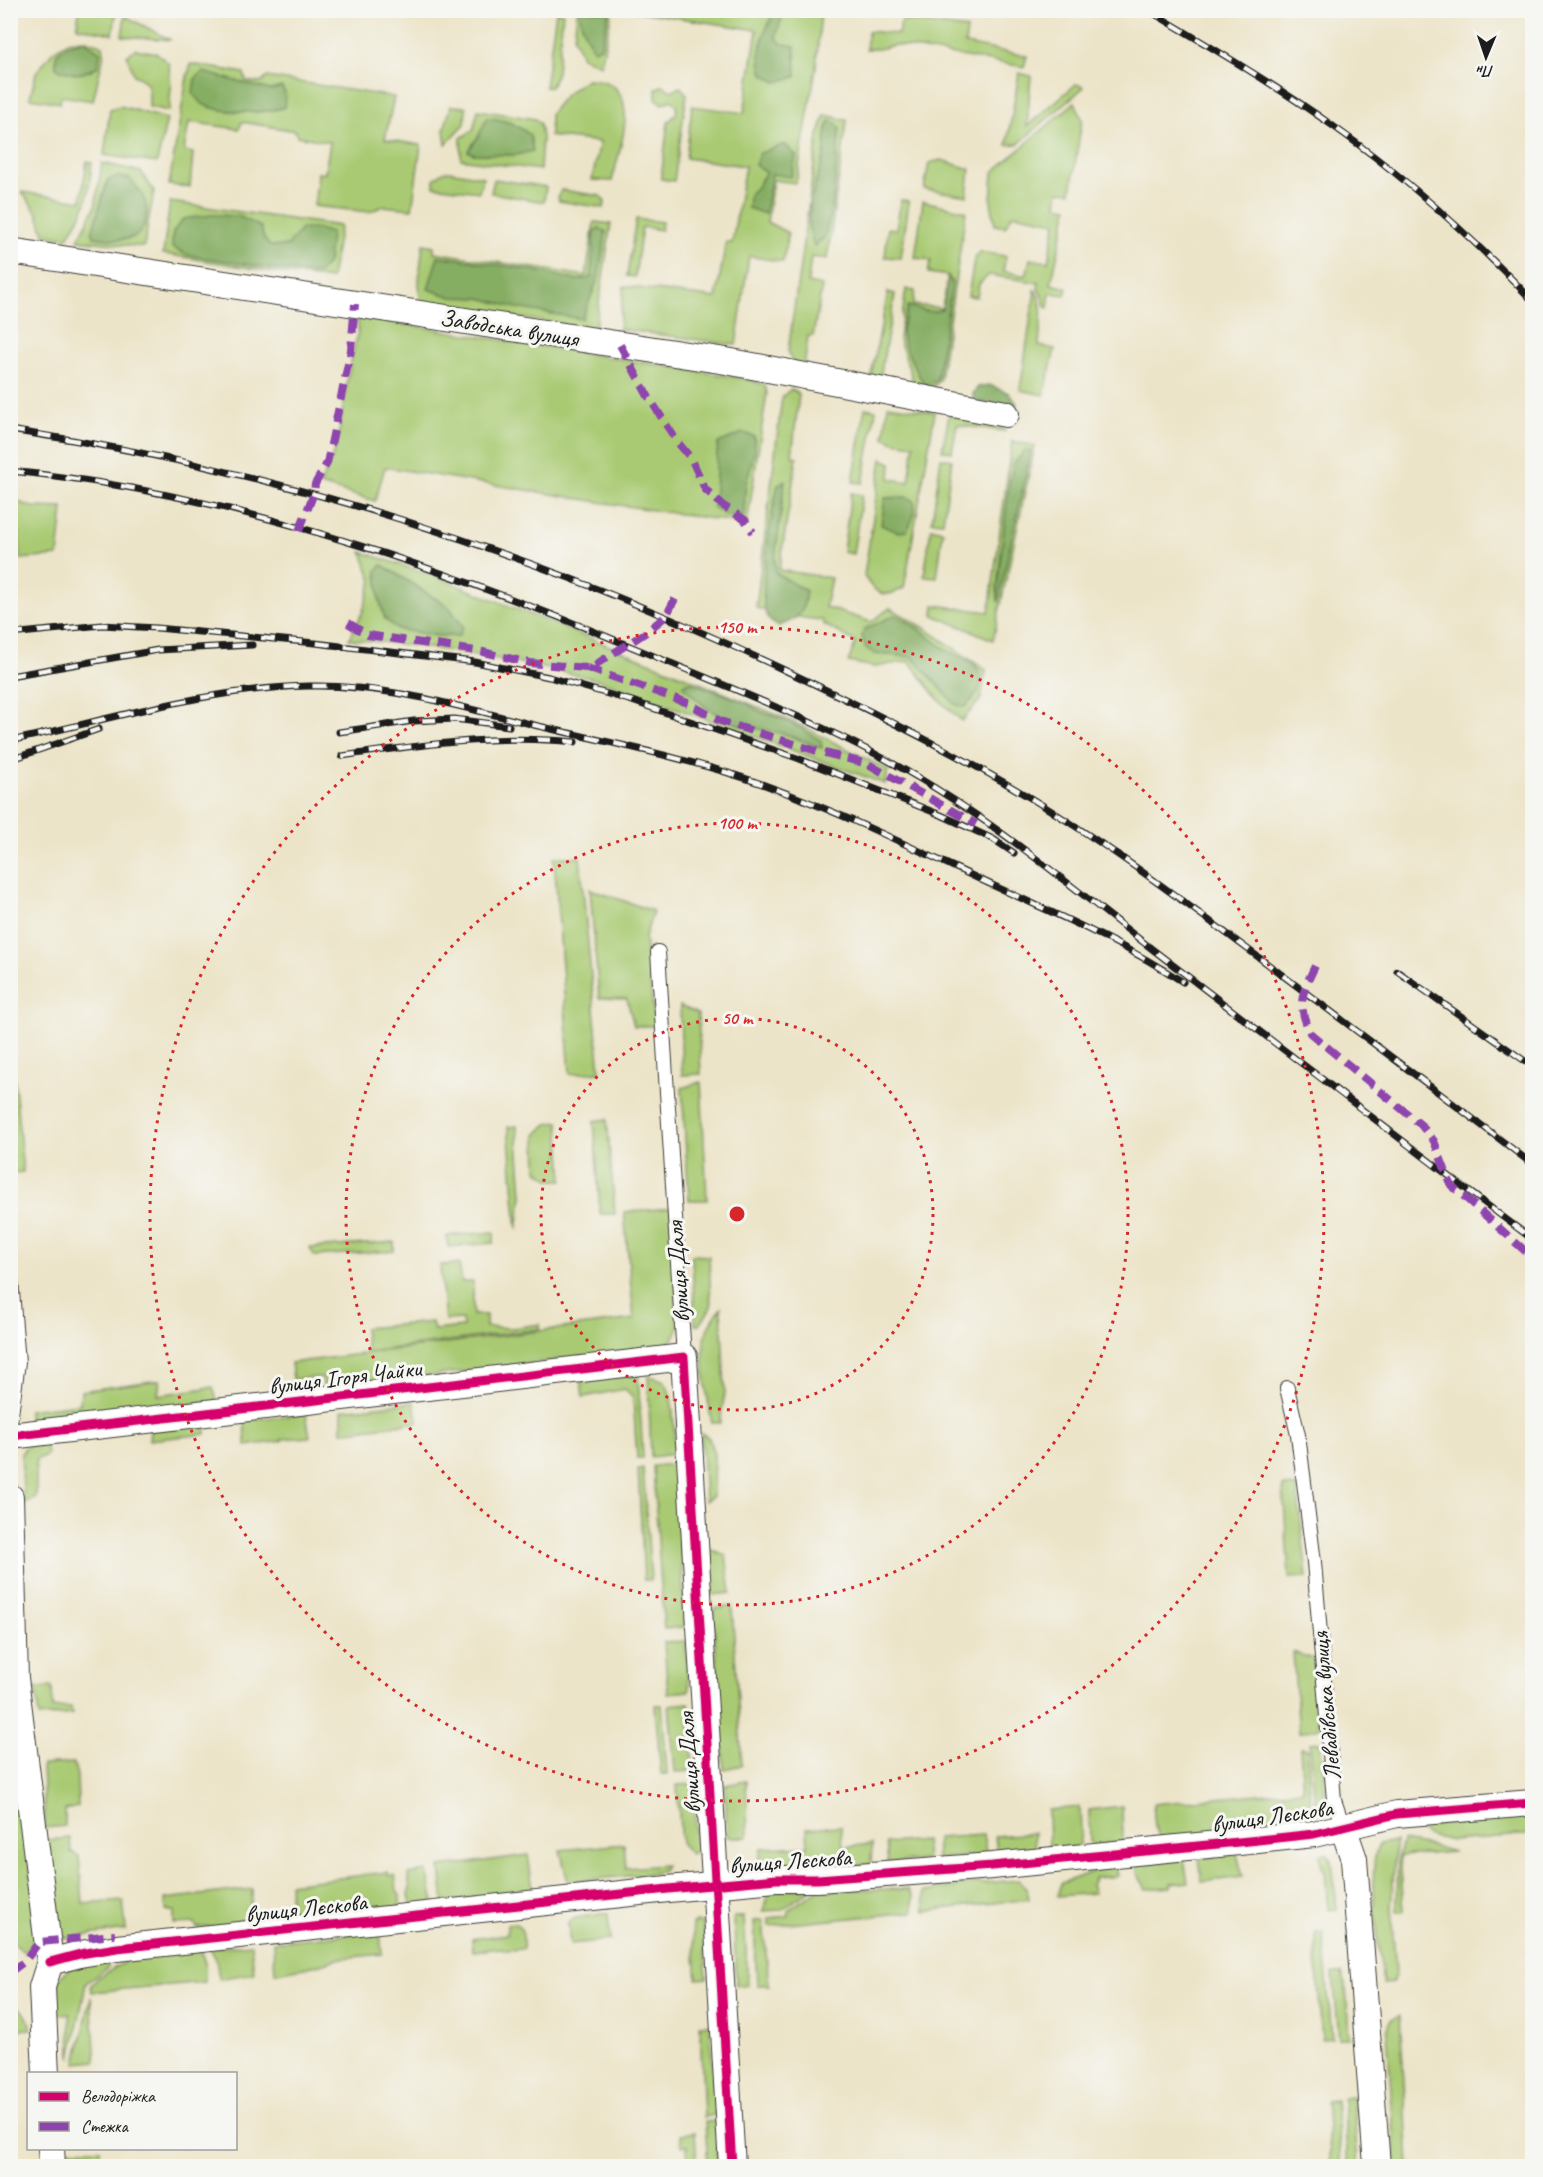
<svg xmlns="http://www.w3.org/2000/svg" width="1543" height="2177" font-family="Caveat,sans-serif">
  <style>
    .green { fill: #a9ca72; stroke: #627347; stroke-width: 1.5 }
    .forest { fill: #86ae64; stroke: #516540; stroke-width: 1.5 }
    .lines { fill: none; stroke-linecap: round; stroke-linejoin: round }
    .lane-casing { stroke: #3b3a36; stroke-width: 16 }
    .street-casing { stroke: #3b3a36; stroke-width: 28 }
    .lane { stroke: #fff; stroke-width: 14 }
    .street { stroke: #fff; stroke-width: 26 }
    .rail-casing { stroke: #1c1c1c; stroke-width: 7 }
    .rail { stroke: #f6f6f2; stroke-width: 4.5; stroke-dasharray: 14; stroke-linecap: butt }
    .quiet { stroke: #8e44ad; stroke-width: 8; stroke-dasharray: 15 8; stroke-linecap: butt }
    .cycleway-casing { stroke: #f6f6f2; stroke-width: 13 }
    .cycleway { stroke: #d6006c; stroke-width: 9 }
    .ring { fill: none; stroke: #d62828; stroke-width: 3; stroke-dasharray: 3 6 }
    .labels { text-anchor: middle; stroke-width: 6; stroke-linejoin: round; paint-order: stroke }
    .street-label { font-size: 24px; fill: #1c1c1c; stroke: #f6f6f2 }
    .centre { fill: #d62828; stroke: #f6f6f2; stroke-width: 3 }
    .ring-label { font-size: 18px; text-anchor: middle; font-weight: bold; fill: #d62828; stroke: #f6f6f2; stroke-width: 6; stroke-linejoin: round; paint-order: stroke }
  </style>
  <rect width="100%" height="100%" fill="#f6f6f2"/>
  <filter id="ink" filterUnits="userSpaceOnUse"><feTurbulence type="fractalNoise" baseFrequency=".0167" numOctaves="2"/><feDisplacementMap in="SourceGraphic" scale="12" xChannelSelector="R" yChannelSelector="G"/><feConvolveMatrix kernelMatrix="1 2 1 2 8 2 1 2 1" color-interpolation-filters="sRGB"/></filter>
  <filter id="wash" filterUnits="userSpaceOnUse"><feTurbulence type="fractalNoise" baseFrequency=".008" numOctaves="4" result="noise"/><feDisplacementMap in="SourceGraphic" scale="24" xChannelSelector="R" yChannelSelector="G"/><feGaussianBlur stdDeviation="1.35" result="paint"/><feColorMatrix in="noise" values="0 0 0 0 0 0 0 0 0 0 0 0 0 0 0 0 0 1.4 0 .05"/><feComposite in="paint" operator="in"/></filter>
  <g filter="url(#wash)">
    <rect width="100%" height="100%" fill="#ece4c8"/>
    <g class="green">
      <path d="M79,11H108L116,14L113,34L77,27Z"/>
      <path d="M577,11H612L601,65L582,57L574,38Z"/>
      <path d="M634,11H821L816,68L796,183L773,180L767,222L788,233L783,262L749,256L736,345L619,329L624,286L716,298L726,242L732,243L745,166L686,158L692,106L744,113L757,30Z"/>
      <path d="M556,12L563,13L557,72L551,87H545Z"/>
      <path d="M125,16L171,40L122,36Z"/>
      <path d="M902,20L967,29L965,44L1027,56L1024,67L896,45L878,49H866L868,31L898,34Z"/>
      <path d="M86,40L103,46L104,53L93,101L61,96L60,103L30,98L36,73L53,51L70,41Z"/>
      <path d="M135,49L157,53L169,64L171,87L169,111L149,107C149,90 152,82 134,75L127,56Z"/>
      <path d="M191,64L244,73L246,81L261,83L267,77L394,97L385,139L421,145L412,209L383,206L369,212L314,206L318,173H325L330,142L297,136L296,131L242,122L239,129L189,122L184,151L193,153L190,187L169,185L187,77Z"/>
      <path d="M1019,73L1031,76L1027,126L1076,84L1084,87L1018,144L1007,145Z"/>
      <path d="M587,79C647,79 620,146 612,181L592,180L600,142L550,136V114L566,94Z"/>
      <path d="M663,85L671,91L680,87L687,94L674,181L661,179L668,122L676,114L677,105L671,100L662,104L656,98V89Z"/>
      <path d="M1075,102L1082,119L1071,192L1059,191L1057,205L1068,207L1051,284L1067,288L1065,295L1050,293L1048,308L1045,307L1043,297L1038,289L1039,283L989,275L979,284L977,297L968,296L974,260L980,252L1006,256L1003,271L1026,276L1030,259L1048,262L1056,222L1013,214L1005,227L995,225L991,201L993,172Z"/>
      <path d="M120,106L167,119L157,163L104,155L110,109Z"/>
      <path d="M451,106L466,107L465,124L446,144L444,130Z"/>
      <path d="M478,110L535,119L540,124L542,138L540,170L461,159V138L473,130Z"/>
      <path d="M825,115L847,120L827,259L811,257L808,283L822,286L813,336H808L804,368L792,361L788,352L818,136Z"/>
      <path d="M941,160L970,169L967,196L924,189L929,163Z"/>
      <path d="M87,161L92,163C88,198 88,208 67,238L44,234L38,214L22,192L81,201Z"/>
      <path d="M102,163L141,172L154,191L144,247L78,240L95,207Z"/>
      <path d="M449,171L483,177L479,192L434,186V179L443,172Z"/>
      <path d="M494,179L546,187L544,202L491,193Z"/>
      <path d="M561,190L601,196L605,202L604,208L559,201L558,197Z"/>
      <path d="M901,200L909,201L901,258L885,257L888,228L896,229Z"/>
      <path d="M923,201L966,211L940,379C933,389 928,391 916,389L899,339L906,289L915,291L913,305L942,308L948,276L928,273L931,260L915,258Z"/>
      <path d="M170,202L340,226L331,279L274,272L163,254Z"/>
      <path d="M636,219L662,222L661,230L642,227L635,277L627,276Z"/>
      <path d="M594,222L611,224L595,330L420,302L419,279L423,244L434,246V252L586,276Z"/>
      <path d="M1035,290C1046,307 1040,326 1039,346L1055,349L1044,395L1020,390Z"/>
      <path d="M888,292L895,294L880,378L870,381Z"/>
      <path d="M358,317L747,379L765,385L767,393L747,524L599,502L385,467L375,501L320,485L337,445L348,375L358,331Z"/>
      <path d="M791,389L799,394L792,456L797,457L779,570L831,578L825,607L871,622L890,608L923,627L986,670L981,699L962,721L938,699L909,661L875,667L848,662L856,642L823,624L822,620L804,618L756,608L782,397Z"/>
      <path d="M888,405L935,412L904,588C885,599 875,595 864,576L882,459L891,463L890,479L909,482L914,445L894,442L884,437Z"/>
      <path d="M865,408L876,410L863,483L853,482Z"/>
      <path d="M949,415C964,417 997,419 1005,431L957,425L952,452L942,450Z"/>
      <path d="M1012,441L1035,446L993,640L933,615L934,605L989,612Z"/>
      <path d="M941,458L952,460L943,522L932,521Z"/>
      <path d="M851,493L862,495L853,554L843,552Z"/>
      <path d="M10,499L32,507L63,508L58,556L20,559L19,532H11Z"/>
      <path d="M931,528L943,531L937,577L924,576Z"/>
      <path d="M362,552L432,575L652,663L794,722L888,770L885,784L599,680C517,661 433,646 349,639L363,611L372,581Z"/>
      <path d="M554,857H580L600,1072L570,1074Z"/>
      <path d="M590,889L653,911L645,938L655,1026H634L627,999L599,998Z"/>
      <path d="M680,1006L698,1014L701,1074L682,1075Z"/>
      <path d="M11,1042L23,1172L11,1173H10Z"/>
      <path d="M701,1082L707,1200H689L682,1088Z"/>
      <path d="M607,1119L615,1214H600L594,1121Z"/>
      <path d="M559,1122L563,1180H550L537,1170L536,1135L547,1124Z"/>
      <path d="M517,1126L522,1196L517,1229L508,1127Z"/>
      <path d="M671,1208L679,1327L673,1339L662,1347L324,1389L322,1377L293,1379L291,1363L634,1319L624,1212Z"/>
      <path d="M494,1232V1243L448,1247L447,1236Z"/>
      <path d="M394,1242V1251L314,1256L310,1248Z"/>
      <path d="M692,1255L709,1256L711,1307L700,1325H695Z"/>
      <path d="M459,1264L462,1282H473V1315H486V1327L513,1328L540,1324V1329L367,1352L364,1328L432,1322L434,1330L463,1327L462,1319L445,1320L440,1265Z"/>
      <path d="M721,1308L725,1391L720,1423H712C708,1402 699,1352 706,1333C709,1323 716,1316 721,1308Z"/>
      <path d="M638,1375L643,1458H637L633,1397L625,1389L583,1397L581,1380Z"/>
      <path d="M648,1376C652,1377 658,1378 662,1380C675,1387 674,1438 675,1454L651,1457Z"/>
      <path d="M160,1380L158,1395L213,1387L217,1401L28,1424V1410L80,1404L81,1391Z"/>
      <path d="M414,1402L418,1422L342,1432V1410Z"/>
      <path d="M306,1414L310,1437L282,1439V1441L246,1446L245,1420Z"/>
      <path d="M205,1424L206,1434L149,1440L150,1429Z"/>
      <path d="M701,1433L709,1438L714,1454L713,1496L705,1501Z"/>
      <path d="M45,1441L47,1455L36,1460V1497L24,1505L21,1454L26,1446Z"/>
      <path d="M676,1464L685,1627L664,1629L653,1466Z"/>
      <path d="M643,1468L651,1580H644L638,1469Z"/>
      <path d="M1283,1486L1297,1487L1307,1577L1289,1578Z"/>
      <path d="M708,1549L726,1555L731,1593L712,1595Z"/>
      <path d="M732,1606L742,1765L724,1769L713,1609Z"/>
      <path d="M686,1641L689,1691L668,1693L664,1642Z"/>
      <path d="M1293,1652L1314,1659L1319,1728L1299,1733Z"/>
      <path d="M52,1687L53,1708L71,1707L72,1714L39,1717L36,1688Z"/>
      <path d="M689,1703L693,1771L675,1772L669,1705Z"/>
      <path d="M655,1705H662L667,1774H661Z"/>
      <path d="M10,1737L39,1926L34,1941L25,1953L11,1941Z"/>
      <path d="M1320,1742C1322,1762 1331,1800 1318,1816L1315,1805L1310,1743Z"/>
      <path d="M1300,1748L1308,1749L1310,1813L1304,1823L1160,1838L1155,1827L1153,1804L1303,1790Z"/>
      <path d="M74,1763L77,1776L78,1807L65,1810V1826L45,1828L42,1765Z"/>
      <path d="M746,1781L748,1837H727L725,1785Z"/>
      <path d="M694,1784L696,1853L691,1854L681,1844L677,1785Z"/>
      <path d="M1122,1806L1123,1842L1092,1845L1090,1841L1089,1810Z"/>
      <path d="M1080,1807L1081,1834L1078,1847L1049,1849L1048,1810Z"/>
      <path d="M1532,1816V1834L1452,1841L1429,1836L1413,1827Z"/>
      <path d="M841,1826L843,1847L872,1844L871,1864L810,1869L758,1865L761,1848L808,1846L807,1828Z"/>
      <path d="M1034,1833L1035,1850L997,1854L995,1836Z"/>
      <path d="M983,1835L987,1855L937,1859V1838Z"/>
      <path d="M70,1838L71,1852L79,1856L83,1904L123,1901L126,1930L58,1939L46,1840Z"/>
      <path d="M925,1840L927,1860L888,1863L886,1843Z"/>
      <path d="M1396,1841L1391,1908L1396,1973L1392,1983L1383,1984C1380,1955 1366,1864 1379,1844Z"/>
      <path d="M1403,1841L1436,1847L1454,1852L1400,1856L1404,1911L1397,1912L1398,1856Z"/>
      <path d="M624,1844L626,1868L665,1865L663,1871L655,1873L568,1882L560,1850Z"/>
      <path d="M1326,1853L1332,1860L1337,1909L1328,1910L1325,1872L1322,1868L1320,1855Z"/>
      <path d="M1237,1854L1243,1877L1202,1882L1199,1858Z"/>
      <path d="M528,1855L533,1889L444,1903L440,1867Z"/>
      <path d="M1184,1859L1188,1882L1171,1884V1887L1146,1889L1137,1873V1863Z"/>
      <path d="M1116,1865L1118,1876L1095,1878L1091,1885L1094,1893L1057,1896L1061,1883C1080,1878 1097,1868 1116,1865Z"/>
      <path d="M427,1871L434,1902L412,1907L408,1892L410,1890L408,1874Z"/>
      <path d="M388,1872L389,1876L395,1875L397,1891L400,1894V1908L295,1919L291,1915L289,1884Z"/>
      <path d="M1019,1880L1027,1890L1029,1899L925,1911L924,1892L969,1884Z"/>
      <path d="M813,1888L781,1910L763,1911L769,1891Z"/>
      <path d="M252,1889C254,1929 227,1925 197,1928L195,1923L174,1924V1911H166L165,1899Z"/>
      <path d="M908,1889L913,1897V1912L769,1926V1918L788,1916V1910L818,1890Z"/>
      <path d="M601,1914H608L610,1940L570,1944L568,1923L575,1918Z"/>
      <path d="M734,1917H744L748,1985H736Z"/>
      <path d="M754,1921H763L769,1985H757Z"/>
      <path d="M696,1922L703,1924L707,1978L697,1979L692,1924Z"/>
      <path d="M514,1923C525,1929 523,1938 523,1949L505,1950L502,1948L473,1951L472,1939L507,1934V1924Z"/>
      <path d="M380,1931L382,1954L342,1958L309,1967L275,1973L273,1942Z"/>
      <path d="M1316,1932H1323L1332,2038L1322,2039L1316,1956Z"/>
      <path d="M251,1944L254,1973L219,1979L216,1959L210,1948Z"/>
      <path d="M200,1949L205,1963V1982L92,1992L91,1985L98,1978L134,1956Z"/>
      <path d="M109,1959L108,1967L86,1983L71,2058L70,2013L57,2015C57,2006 55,1995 57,1986C61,1964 92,1963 109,1959Z"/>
      <path d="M1333,1973H1342L1346,1985L1349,2038H1339Z"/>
      <path d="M91,1997L96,2061L76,2063Z"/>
      <path d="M10,2004C24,2009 28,2015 31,2029L11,2030Z"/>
      <path d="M1400,2016L1409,2166H1396L1387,2031L1391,2020Z"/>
      <path d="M710,2024L715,2115L704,2117L700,2025Z"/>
      <path d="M1353,2097L1358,2166H1348L1343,2098Z"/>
      <path d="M1336,2100L1341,2166H1331L1326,2101Z"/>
      <path d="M716,2121L718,2166H708L705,2122Z"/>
      <path d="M695,2132L697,2166H688L687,2146H682L681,2134Z"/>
      <path d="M66,2149H100L101,2159L81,2161L66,2156Z"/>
    </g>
    <g class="forest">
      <path d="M580,11H609L601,47L594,50C586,37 580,26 580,11Z"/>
      <path d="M774,11H784L776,37L782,44L795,46L796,77L776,82L763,74C755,48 764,35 774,11Z"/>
      <path d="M85,41L100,52L98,66C81,76 74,76 56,68V55C65,46 72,42 85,41Z"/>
      <path d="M203,72L270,90L282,87L285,93V107C267,114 221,114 203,104C200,102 196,97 193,94L195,79Z"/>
      <path d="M487,118C505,119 516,124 530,135L533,151L515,155L474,154L468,151L478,137Z"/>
      <path d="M831,120L840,127L833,201L825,237L814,246C801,217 816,184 824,156C827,144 823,130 831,120Z"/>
      <path d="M785,144L796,156L791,177L772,174L765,214L748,208L750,193L757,187L766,172L755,165L760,153Z"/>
      <path d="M116,177L129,178C141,191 149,201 146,220C144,226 142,232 136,236C124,242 106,239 94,237L92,232L108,179Z"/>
      <path d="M212,215L238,216L261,227L264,239L270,246H288L301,229H318L331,233L328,263L319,273H303L187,255L172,247L173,232L183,219Z"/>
      <path d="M599,228L606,232L598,279L582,319L517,308L480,298L452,297L428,289L438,256L537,271L575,280L591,278L594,231Z"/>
      <path d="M948,276L952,283L937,380L925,386C918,374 900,342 902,329C903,321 907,314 908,306C919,309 932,315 942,309Z"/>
      <path d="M989,385L1009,393L1017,404L1009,407L974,401L973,394L978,387Z"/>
      <path d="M743,433L754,436L755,451L746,483L743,519L725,515L713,507C717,486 715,465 718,443Z"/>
      <path d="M1026,450L1031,451L998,602L997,588L1009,484L1014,463Z"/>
      <path d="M785,480L775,559L776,573L806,591C804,614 799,619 778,626C774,624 769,621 767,617C757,596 772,510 778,485Z"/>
      <path d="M907,497L914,501C916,513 912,521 907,531L898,532L881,525L885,498Z"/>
      <path d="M382,565L449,607L463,626L459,636H437L397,629L385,619L379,599L377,570Z"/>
      <path d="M895,615C915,623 930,639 948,651C958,656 974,660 979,671C986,684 974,699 965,707L955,704L912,657L875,654L866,648L862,636L865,629Z"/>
      <path d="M690,682L743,701L761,712L782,719L802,729L821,741L822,748L785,734L740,725L722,717L704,706L682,685Z"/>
    </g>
  </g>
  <g filter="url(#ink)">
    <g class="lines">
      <defs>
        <g id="lane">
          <path d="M658,952L684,1357"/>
          <path d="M10,1268L18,1362L10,1422"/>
          <path d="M1287,1388L1298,1435L1314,1562L1334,1800L1343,1827"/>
        </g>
        <g id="street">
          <path d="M10,251L726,361L1006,414"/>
          <path d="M10,1436L684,1357L732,2166"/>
          <path d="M10,1497L15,1678L50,1962L42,1987L46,2074"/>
          <path d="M1343,1827L1354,1859L1377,2166"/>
          <path d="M50,1962L80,1954L117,1948L668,1889L776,1879H818L992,1866L1249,1841L1314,1834L1397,1814L1532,1803"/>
          <path d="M51,2148L52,2166"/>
        </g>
      </defs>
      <use href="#lane" class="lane-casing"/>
      <use href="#street" class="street-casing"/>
      <use href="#lane" class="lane"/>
      <use href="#street" class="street"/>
      <defs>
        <g id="rail">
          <path d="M1148,10C1211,47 1274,84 1333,126C1405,177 1472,237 1532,300"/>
          <path d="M10,430C281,470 533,552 780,668C861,706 941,745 1017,790C1104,841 1184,902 1265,962C1354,1029 1444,1096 1532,1164"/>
          <path d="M10,471C240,493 457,573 668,662C758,699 852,736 935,788C1012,836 1081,894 1152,949C1279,1046 1405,1143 1532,1239"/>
          <path d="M10,634L102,625L157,628L315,643L475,662L549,677L632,701L797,758L941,815L993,839L1014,853"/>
          <path d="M10,676L158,650L252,645"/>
          <path d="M339,732L414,721L454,719L509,726"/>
          <path d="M10,741C108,720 209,688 309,686C385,684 461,707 534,725C611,743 688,758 762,784C840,812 915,849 990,884C1055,914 1122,942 1183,982"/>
          <path d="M342,756C419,745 497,734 575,742"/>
          <path d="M10,760L99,729"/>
          <path d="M1397,971L1532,1066"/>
        </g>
      </defs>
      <use href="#rail" class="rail-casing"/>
      <use href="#rail" class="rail"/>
      <g class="quiet">
        <path d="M620,345L648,396L676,440L692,460L705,489L722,505L745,520L753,532"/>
        <path d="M299,531L314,493L315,484L327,463L351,350L355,304"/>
        <path d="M348,623L368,635L483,652L530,663L587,668L595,665L645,633L666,616L675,599"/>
        <path d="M587,668L688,703L720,721L817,751L868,764L976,824"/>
        <path d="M1315,966C1301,995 1297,1003 1310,1033L1421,1125L1434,1141L1451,1185L1532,1257"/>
        <path d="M10,1972L25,1961L39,1942L115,1935"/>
      </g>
      <defs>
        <g id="cycleway">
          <path d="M10,1436L684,1357L732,2166"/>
          <path d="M50,1962L80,1954L117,1948L668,1889L776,1879H818L992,1866L1249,1841L1314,1834L1397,1814L1532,1803"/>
        </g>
      </defs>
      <use href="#cycleway" class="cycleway-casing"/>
      <use href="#cycleway" class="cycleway"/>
    </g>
  </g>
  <g class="ring">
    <circle cx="737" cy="1214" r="196"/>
    <circle cx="737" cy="1214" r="391"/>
    <circle cx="737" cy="1214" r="587"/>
  </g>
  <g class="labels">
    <g class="street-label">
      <text transform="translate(509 328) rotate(9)" y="8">Заводська вулиця</text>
      <text transform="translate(678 1272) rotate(-94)" y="8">вулиця Даля</text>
      <text transform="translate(345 1377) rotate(-7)" y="8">вулиця Ігоря Чайки</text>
      <text transform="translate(1326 1706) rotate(-95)" y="8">Левадівська вулиця</text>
      <text transform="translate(689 1763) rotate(-94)" y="8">вулиця Даля</text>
      <text transform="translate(1272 1816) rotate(-8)" y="8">вулиця Лєскова</text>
      <text transform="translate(790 1861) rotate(-4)" y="8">вулиця Лєскова</text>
      <text transform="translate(306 1908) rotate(-6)" y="8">вулиця Лєскова</text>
    </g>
  </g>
  <circle cx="737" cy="1214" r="9" class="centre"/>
  <g class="ring-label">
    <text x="737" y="633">150 m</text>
    <text x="737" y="829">100 m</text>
    <text x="737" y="1024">50 m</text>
  </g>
  <rect width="1543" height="2177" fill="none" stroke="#f6f6f2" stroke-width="36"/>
  <rect x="27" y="2072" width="210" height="78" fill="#f6f6f2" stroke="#9f9f9c" stroke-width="1.5"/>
  <rect x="39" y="2092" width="30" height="9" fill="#d6006c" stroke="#9f9f9c" stroke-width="1.5"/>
  <text x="81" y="2102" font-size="18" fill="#1c1c1c">Велодоріжка</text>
  <rect x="39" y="2122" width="30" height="9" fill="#8e44ad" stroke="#9f9f9c" stroke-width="1.5"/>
  <text x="81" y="2132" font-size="18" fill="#1c1c1c">Стежка</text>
  <g transform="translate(1486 57) rotate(182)" stroke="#f6f6f2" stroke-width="4.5" paint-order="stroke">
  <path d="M0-4.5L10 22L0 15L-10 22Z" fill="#1c1c1c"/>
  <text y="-9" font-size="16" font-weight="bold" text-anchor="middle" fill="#1c1c1c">Пн</text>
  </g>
</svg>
